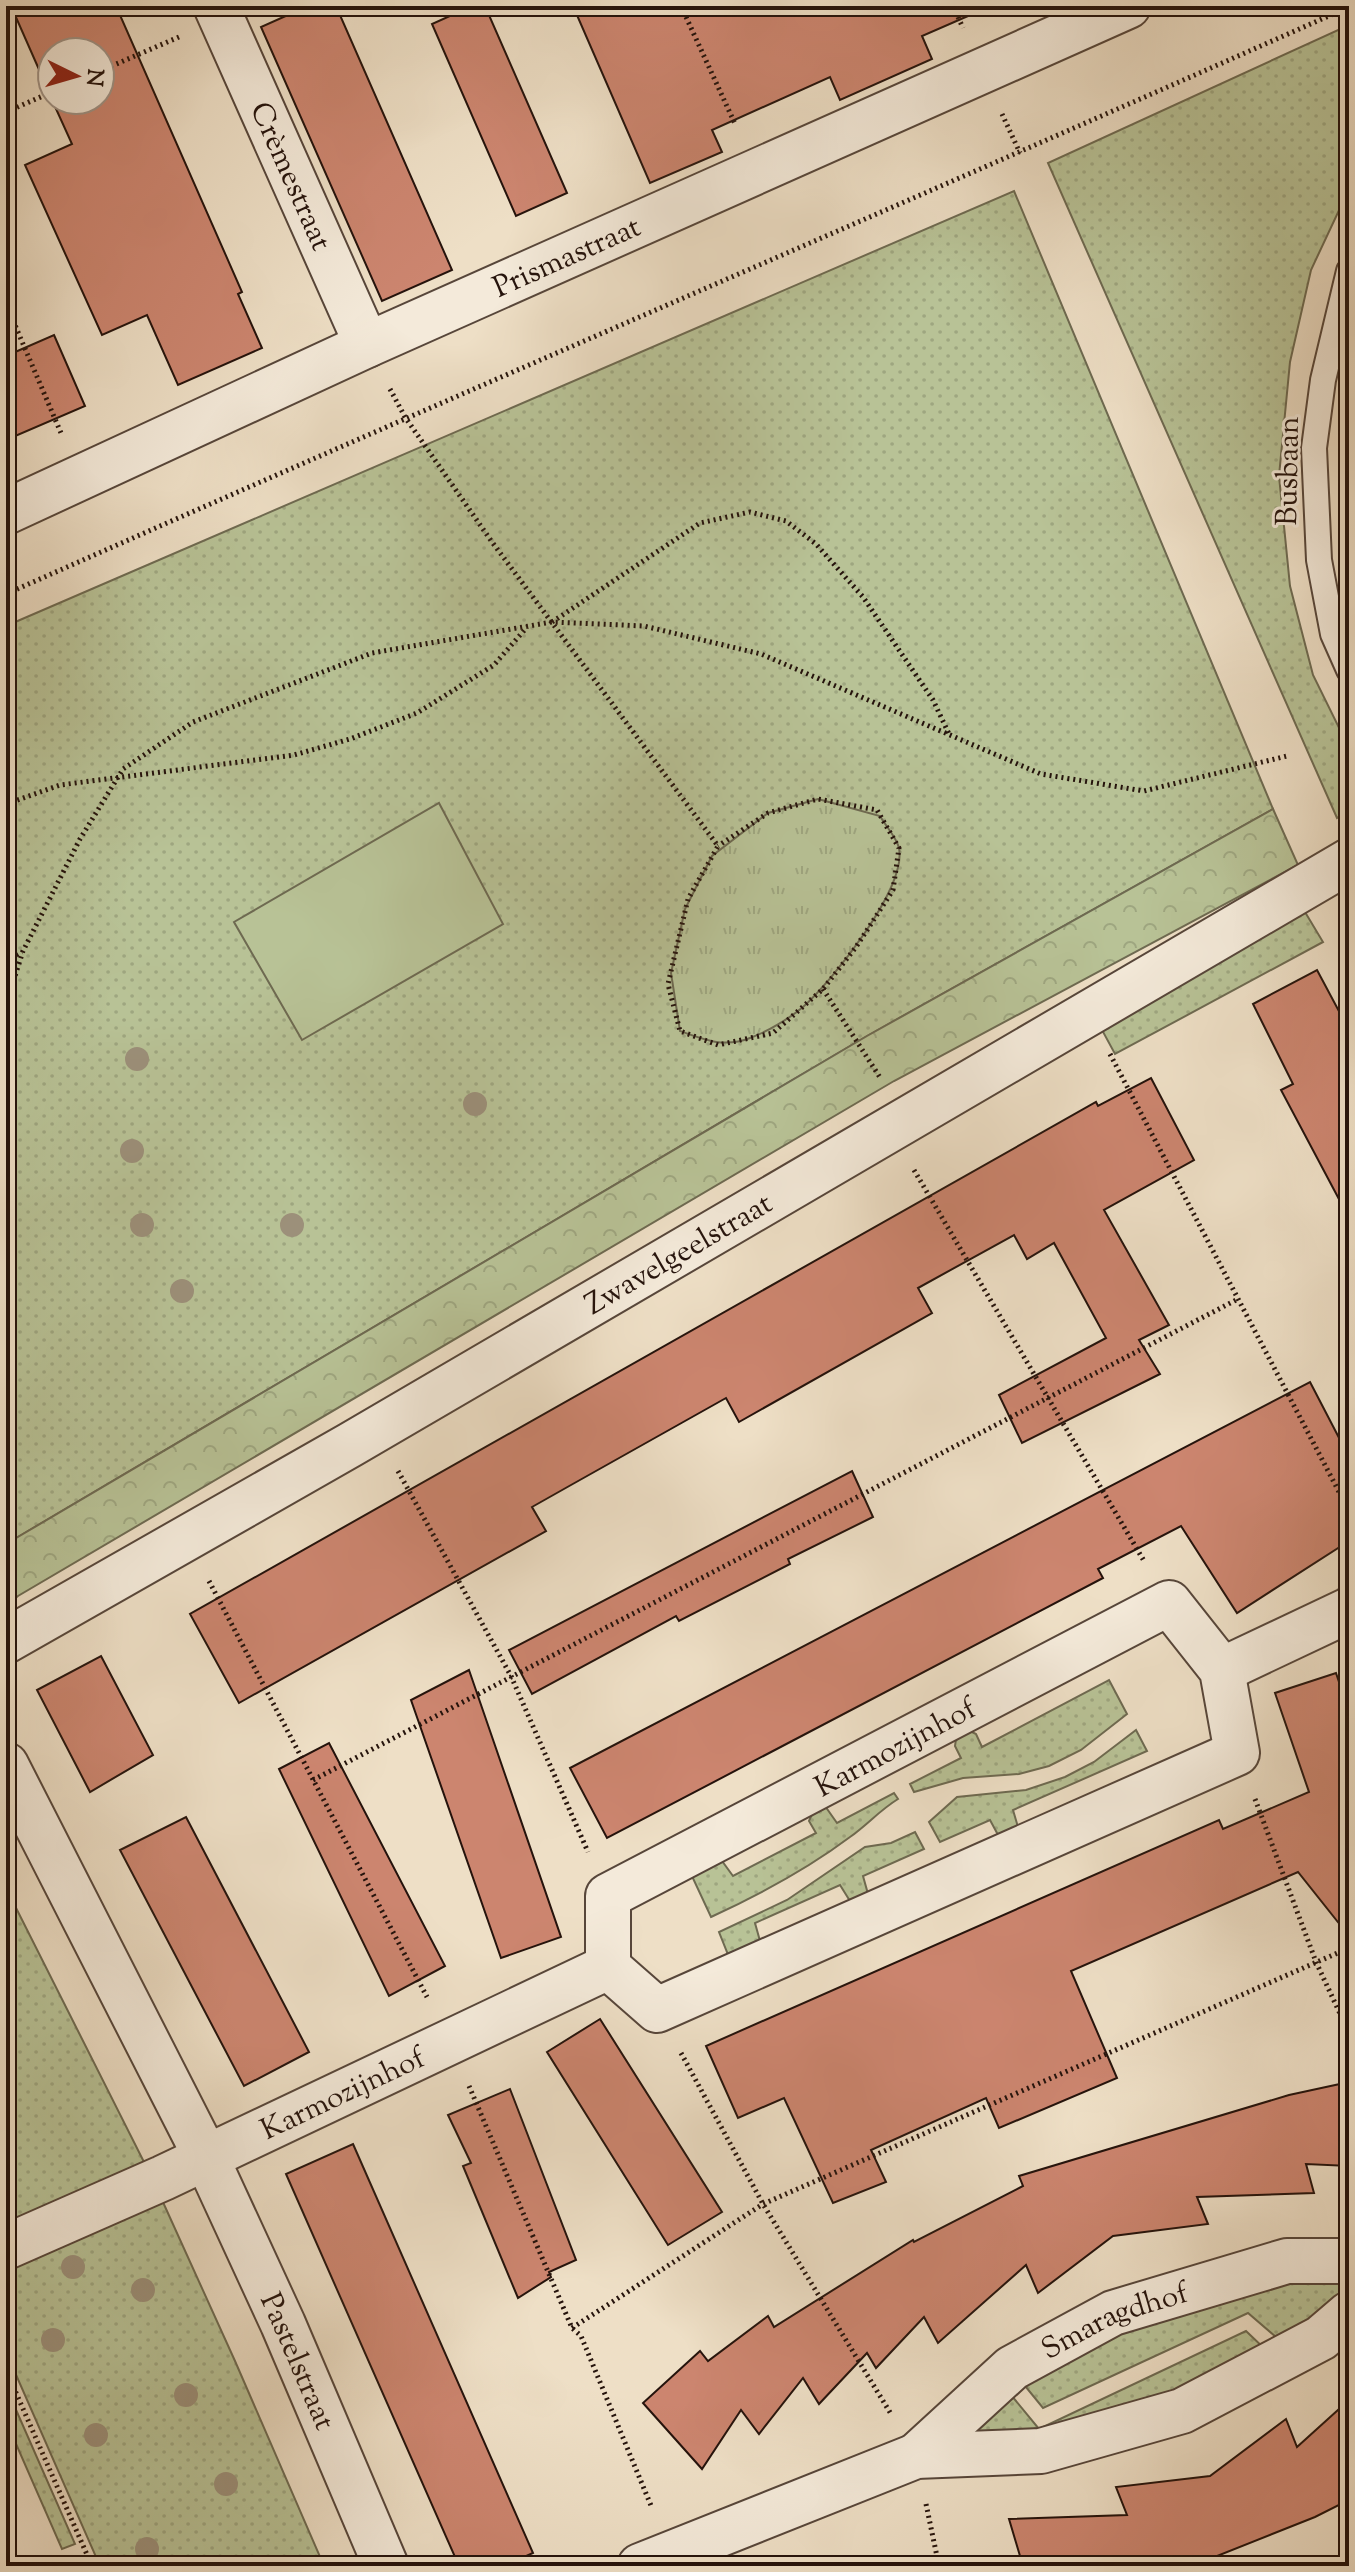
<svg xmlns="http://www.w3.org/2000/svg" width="1355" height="2572" font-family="'Sorts Mill Goudy',serif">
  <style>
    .grass { fill: url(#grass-dots); stroke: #6e6a51; stroke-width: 2 }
    .forest { fill: url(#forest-crowns); stroke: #6e6a51; stroke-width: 2 }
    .park { fill: url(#park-tufts); stroke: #6e6a51; stroke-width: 2 }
    .pitch { fill: #b8c296; stroke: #6e6a51; stroke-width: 2 }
    .building { fill: #cc856f; stroke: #25130c; stroke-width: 2 }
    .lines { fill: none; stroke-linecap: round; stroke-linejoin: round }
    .service-casing { stroke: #57463a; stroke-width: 28 }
    .minor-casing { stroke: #57463a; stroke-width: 48 }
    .path { stroke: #25130c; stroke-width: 5; stroke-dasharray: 2 4; stroke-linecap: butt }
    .service { stroke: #f4eada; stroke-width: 24 }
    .minor { stroke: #f4eada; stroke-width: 44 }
    .tree { fill: #9c907a }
    .labels { text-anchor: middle; stroke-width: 6; stroke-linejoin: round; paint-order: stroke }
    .street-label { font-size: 30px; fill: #25130c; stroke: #f4eada }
  </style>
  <defs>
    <pattern id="grass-dots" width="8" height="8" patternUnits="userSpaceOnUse" patternTransform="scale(2)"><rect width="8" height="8" fill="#b8c296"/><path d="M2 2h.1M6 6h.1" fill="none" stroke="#9ea680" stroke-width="1.8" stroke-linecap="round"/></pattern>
    <pattern id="forest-crowns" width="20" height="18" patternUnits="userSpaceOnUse" patternTransform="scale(2)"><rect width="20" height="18" fill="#b8c296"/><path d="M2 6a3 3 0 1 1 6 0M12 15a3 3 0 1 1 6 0" fill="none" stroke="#9ea680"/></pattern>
    <pattern id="park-tufts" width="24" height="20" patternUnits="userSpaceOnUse" patternTransform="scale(2)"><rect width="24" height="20" fill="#b8c296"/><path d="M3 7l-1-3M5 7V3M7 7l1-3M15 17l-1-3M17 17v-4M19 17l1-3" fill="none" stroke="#9ea680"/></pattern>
  </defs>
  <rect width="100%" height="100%" fill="#eedfc6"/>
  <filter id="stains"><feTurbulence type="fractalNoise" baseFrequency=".0025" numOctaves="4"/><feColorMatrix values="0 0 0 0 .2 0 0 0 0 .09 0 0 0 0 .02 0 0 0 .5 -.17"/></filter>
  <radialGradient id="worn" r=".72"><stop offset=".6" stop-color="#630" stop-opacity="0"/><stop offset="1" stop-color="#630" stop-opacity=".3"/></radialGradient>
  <g class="grass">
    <path d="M1349,25V189L1311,270L1290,362L1279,476L1290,586L1313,675L1349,748V810L1337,818L1048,163Z"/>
    <path d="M1014,191L1273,809L867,1036L6,1544V626Z"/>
    <path d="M1305,912L1323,942L1115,1054L1102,1030Z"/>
    <path d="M1109,1680L1127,1714L1081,1750L1049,1766L1019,1774L963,1778L914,1792L910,1784L961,1758L955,1746L956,1739L970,1731L976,1734L982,1747Z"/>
    <path d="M1136,1730L1147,1751L1013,1810L1018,1827L1002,1836L997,1833L990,1820L940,1842L929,1822L957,1797L1026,1790L1065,1777L1094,1762Z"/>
    <path d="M894,1793L898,1799C880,1810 867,1825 850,1837C806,1870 761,1894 711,1917L691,1874L722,1861L733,1876L816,1833L809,1821L813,1812L825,1806L837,1823Z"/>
    <path d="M915,1832L924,1849L863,1876L868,1894L850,1901L840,1885L755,1923L760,1941L729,1957L719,1932L787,1900L865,1847L891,1843Z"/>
    <path d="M6,1888L145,2164L6,2224Z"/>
    <path d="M162,2200L235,2361L324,2566H100L6,2352V2268Z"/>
    <path d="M1349,2267V2296L1283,2343L1248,2313L1043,2408L1021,2381L1137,2318Z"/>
    <path d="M1246,2331L1268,2352L1152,2407L973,2444L963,2423L1007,2390L1039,2429Z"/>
    <path d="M6,2387L75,2544L62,2549L6,2421Z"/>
  </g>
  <path class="forest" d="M1273,809L1298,865L894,1081L18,1596L6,1606V1544L867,1036Z"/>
  <path class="park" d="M818,799L880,816C885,825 897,838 899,848C907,888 832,981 803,1007C790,1018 767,1032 750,1038C725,1048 704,1040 680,1031L671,973L685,909L712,856L768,813Z"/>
  <path class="pitch" d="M439,803L503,924L302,1040L234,922Z"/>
  <g class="building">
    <path d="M11,6H116L242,292L238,294L262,348L178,385L147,315L102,335L25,165L72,144L52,100H100V52H52V99Z"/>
    <path d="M308,6H336L452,270L382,301L261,27Z"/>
    <path d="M472,6H485L567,193L516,216L432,24Z"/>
    <path d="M573,6H991L922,36L932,59L840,100L830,77L712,130L722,152L650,183Z"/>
    <path d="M54,335L85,406L6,440V356Z"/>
    <path d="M1317,970L1349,1030V1218L1281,1090L1293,1084L1253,1004Z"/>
    <path d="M1151,1078L1194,1160L1104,1210L1169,1325L1139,1340L1160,1374L1022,1443L999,1395L1106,1338L1054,1243L1027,1259L1014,1235L918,1288L932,1313L739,1422L726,1398L571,1485L532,1507L546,1531L239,1703L190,1614L1096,1102L1098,1106Z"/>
    <path d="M1310,1382L1349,1457V1541L1237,1613L1181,1526L1098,1569L1103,1578L607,1838L570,1768Z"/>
    <path d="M852,1471L873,1517L788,1559L790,1564L679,1621L676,1616L532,1694L509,1650Z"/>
    <path d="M101,1656L153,1755L90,1792L37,1690Z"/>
    <path d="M469,1670L561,1937L501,1958L411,1700Z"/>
    <path d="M1336,1673L1349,1712V1936L1298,1872L1071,1971L1117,2078L999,2128L986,2098L871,2150L886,2182L833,2203L784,2098L738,2118L706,2046L1219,1820L1223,1829L1309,1792L1275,1693Z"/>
    <path d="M329,1743L445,1966L389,1996L279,1769Z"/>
    <path d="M186,1817L309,2052L244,2086L120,1850Z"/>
    <path d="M600,2019L722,2212L668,2245L547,2052Z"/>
    <path d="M1349,2082V2166L1306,2164L1314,2193L1197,2197L1208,2224L1113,2236L1038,2293L1026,2265L938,2343L924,2317L876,2368L867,2353L819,2404L803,2378L759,2434L741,2410L702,2469L643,2403L700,2351L708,2361L768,2316L774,2327L913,2240L914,2242L1023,2186L1019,2176L1289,2095Z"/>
    <path d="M510,2089L576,2260L549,2272L551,2277L518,2298L463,2166L471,2163L448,2115Z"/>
    <path d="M353,2144L533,2553L504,2566H459L286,2174Z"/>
    <path d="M1349,2400V2500L1315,2517L1192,2566H1023L1009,2519L1127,2515L1116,2487L1210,2476L1286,2419L1297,2447Z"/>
  </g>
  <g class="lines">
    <defs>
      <path id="service" d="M1349,271L1323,380L1314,448L1319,560L1333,634L1349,670"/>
      <g id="minor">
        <path id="s1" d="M216,6L367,345"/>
        <path id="s2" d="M6,512L367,345L1128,6"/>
        <path d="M1169,1603L1222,1670L1237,1753L657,2010L608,1967V1896Z"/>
        <path id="s3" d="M6,1641L350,1445L1349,861"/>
        <path d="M1222,1670L1349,1610"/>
        <path id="s4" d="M6,1765L206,2157L283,2324L386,2566"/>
        <path id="s5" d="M6,2247L163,2178L608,1967"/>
        <path id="s6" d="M916,2456L1012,2368L1113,2313L1287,2261H1349"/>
        <path d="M640,2566L916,2456L1041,2451L1182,2411L1321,2338L1349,2314"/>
      </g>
    </defs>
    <use href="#service" class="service-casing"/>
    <use href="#minor" class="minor-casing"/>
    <g class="path">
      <path d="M681,6L736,126"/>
      <path d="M953,6L963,28"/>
      <path d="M100,71L179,37"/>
      <path d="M6,112L52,92"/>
      <path d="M1002,114L1020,153"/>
      <path d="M6,304L61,433"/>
      <path d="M390,389L405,417L492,542L718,846L688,899L668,984L680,1031L718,1045L773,1033L823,989L856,947L893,890L899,848L877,810L818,799L768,813L718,846"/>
      <path d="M6,594C453,396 902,205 1349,7"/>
      <path d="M552,622L700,523L750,512L786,521L816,544L863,597L933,700L949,734"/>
      <path d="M6,804L60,785L294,755L350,739L417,713L494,665L527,627"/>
      <path d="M6,961L22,952"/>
      <path d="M823,989L881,1079"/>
      <path d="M6,1004L23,951L80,839L123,769L193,722L372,653L552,622L644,626L761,654L1041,774L1144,791L1287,756"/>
      <path d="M1110,1054L1349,1511"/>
      <path d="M914,1170L1144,1561"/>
      <path d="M398,1471L511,1676L588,1852"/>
      <path d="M209,1581L427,1997"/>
      <path d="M313,1780L1238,1299"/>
      <path d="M1255,1799L1316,1962L1349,2033"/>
      <path d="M681,2053L763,2204L891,2414"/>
      <path d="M469,2086L572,2328L581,2336L652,2508"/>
      <path d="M572,2328L763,2204L1349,1948"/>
      <path d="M6,2370L92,2566"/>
      <path d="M926,2504L939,2566"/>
    </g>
    <use href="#service" class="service"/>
    <use href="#minor" class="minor"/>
  </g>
  <g class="tree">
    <circle cx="137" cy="1059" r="12"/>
    <circle cx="475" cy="1104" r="12"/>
    <circle cx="132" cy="1151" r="12"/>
    <circle cx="142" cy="1225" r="12"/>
    <circle cx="292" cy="1225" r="12"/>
    <circle cx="182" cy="1291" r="12"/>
    <circle cx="73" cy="2267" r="12"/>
    <circle cx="143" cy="2290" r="12"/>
    <circle cx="53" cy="2340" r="12"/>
    <circle cx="186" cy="2395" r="12"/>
    <circle cx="96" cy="2435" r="12"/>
    <circle cx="226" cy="2484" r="12"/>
    <circle cx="147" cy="2549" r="12"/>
  </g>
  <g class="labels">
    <g class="street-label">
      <text dy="10" stroke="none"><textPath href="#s1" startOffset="186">Crèmestraat</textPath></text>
      <text dy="10" stroke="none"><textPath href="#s2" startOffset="616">Prismastraat</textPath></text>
      <text transform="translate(1287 471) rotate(-89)" y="10">Busbaan</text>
      <text dy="10" stroke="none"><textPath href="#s3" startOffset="776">Zwavelgeelstraat</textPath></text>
      <text transform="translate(895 1747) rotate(-28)" y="10">Karmozijnhof</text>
      <text dy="10" stroke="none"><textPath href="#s5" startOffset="370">Karmozijnhof</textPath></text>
      <text dy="10" stroke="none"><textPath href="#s6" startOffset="244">Smaragdhof</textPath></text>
      <text dy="10" stroke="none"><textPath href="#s4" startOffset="664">Pastelstraat</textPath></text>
    </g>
  </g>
  <rect width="1355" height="2572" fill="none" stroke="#eedfc6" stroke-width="32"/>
  <rect x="8" y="8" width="1339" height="2556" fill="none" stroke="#25130c" stroke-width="4"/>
  <rect x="16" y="16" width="1323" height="2540" fill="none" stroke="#25130c" stroke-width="2"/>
  <g transform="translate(76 76) rotate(95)"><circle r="38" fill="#f4eada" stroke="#a19488" stroke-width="2"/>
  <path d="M0-6L14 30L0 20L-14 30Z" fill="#8f2418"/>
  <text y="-12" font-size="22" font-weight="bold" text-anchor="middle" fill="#25130c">N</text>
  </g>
  <rect width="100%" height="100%" filter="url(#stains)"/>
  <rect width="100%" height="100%" fill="url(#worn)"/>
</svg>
